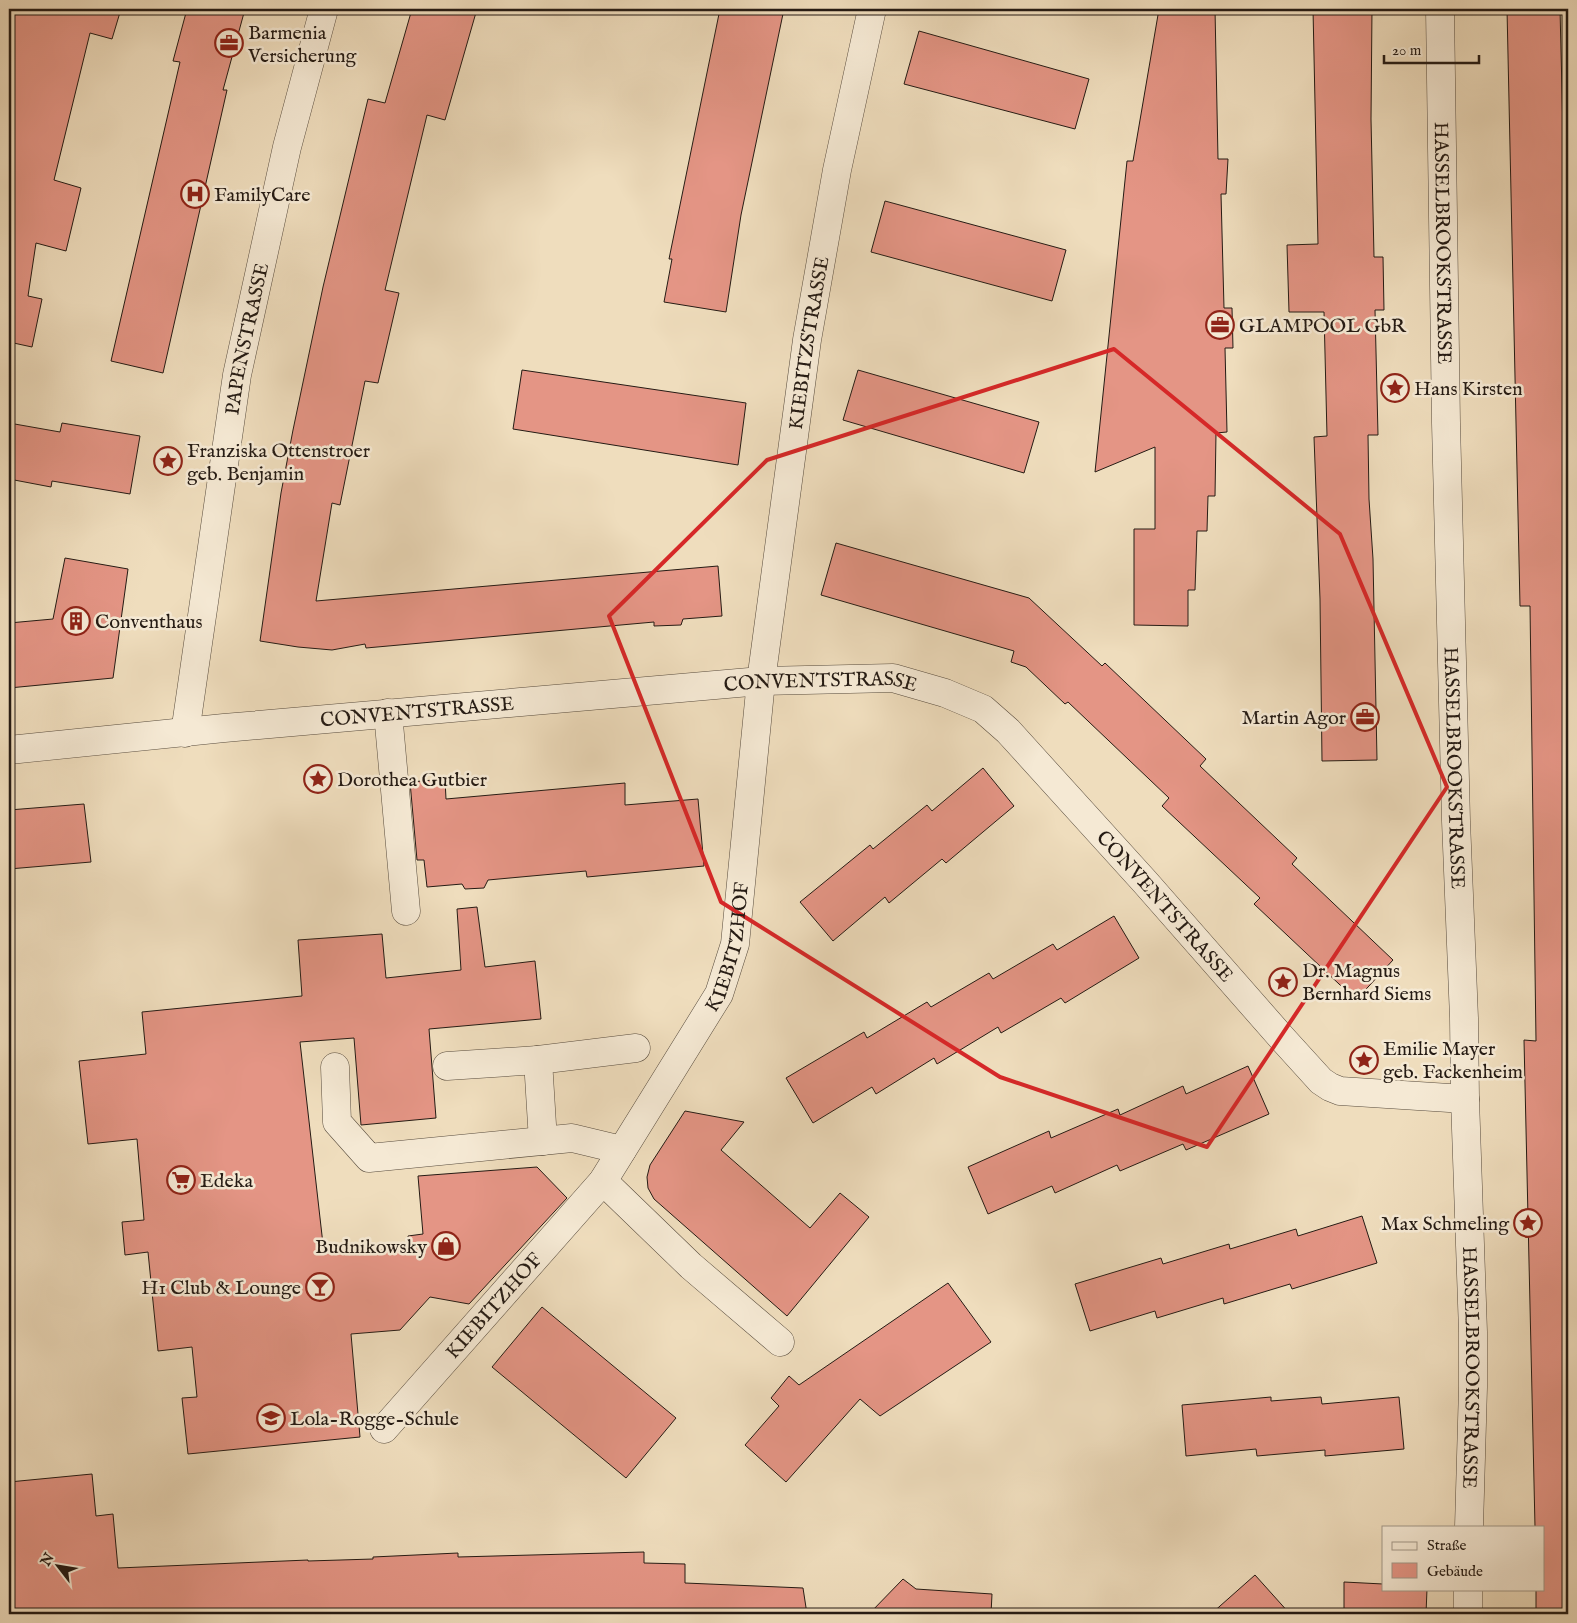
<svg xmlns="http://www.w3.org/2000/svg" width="1577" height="1623" font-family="'IM FELL English',serif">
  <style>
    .building { fill: #e49585; stroke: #251b14 }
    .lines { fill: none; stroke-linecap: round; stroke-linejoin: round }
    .minor-casing { stroke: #584c3e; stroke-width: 29 }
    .minor { stroke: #f5e9d4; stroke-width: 28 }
    .marked { fill: none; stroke: #d62828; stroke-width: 4; stroke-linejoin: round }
    .labels { text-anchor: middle; stroke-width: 5; stroke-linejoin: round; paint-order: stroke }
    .poi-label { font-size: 20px; fill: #251b14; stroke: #f5e9d4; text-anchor: start }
    .street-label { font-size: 20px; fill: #251b14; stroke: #f5e9d4 }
  </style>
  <rect width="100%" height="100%" fill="#efddbd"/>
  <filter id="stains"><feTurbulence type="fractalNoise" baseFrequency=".004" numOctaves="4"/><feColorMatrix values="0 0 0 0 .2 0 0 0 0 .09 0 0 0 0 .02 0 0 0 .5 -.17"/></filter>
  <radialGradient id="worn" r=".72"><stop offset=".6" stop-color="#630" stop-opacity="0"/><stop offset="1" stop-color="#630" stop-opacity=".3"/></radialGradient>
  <g class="building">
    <path d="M9,9H121L112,39L90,33L54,180L81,188L66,251L36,243L28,296L42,299L32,347L9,342V168L14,134L9,133Z"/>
    <path d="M187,9H245L223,90H227L163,373L111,361L180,62L173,61Z"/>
    <path d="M412,9H477L445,120L427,115L385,290L399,293L378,383L365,381L340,505L332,503L316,601L718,566L722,616L683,619L681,625L654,626V622L366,648L365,644L332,650L298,647L260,641L281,493L293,430L323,287L368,99L385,103Z"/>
    <path d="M720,9H784L741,215L726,312L664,302L672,259H669Z"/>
    <path d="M1159,9H1215L1218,159H1228L1226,194H1221L1224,308H1232L1233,348H1225L1227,432L1216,433L1215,496H1208L1207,531H1197L1195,590H1188V626L1134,625V529H1155V447L1095,472L1127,161H1133Z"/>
    <path d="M1313,9H1372L1371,119L1374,257H1383L1384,310H1375L1378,435H1368L1369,499L1373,559L1377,760L1322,761L1320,599L1314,437L1327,436L1324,312H1289L1287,245L1318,244Z"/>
    <path d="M1507,9H1560L1568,340V1614H1536V1589H1543V1527H1535L1524,1040L1536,1041L1530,606H1520Z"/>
    <path d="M919,31L1089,79L1075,129L904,84Z"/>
    <path d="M885,201L1066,250L1052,301L871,252Z"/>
    <path d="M522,370L746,403L738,465L513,429Z"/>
    <path d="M858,370L1039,422L1024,473L843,420Z"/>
    <path d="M9,423L60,432L62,423L140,436L130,494L52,481L51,487L9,479Z"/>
    <path d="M836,543L1029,598L1102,666L1105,663L1206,759L1200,766L1297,858L1292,864L1393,960L1356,1000L1254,904L1260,898L1162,806L1169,798L1068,702L1065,704L1026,667L1011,662L1014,651L821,595Z"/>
    <path d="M65,558L128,569L113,678L9,688V623L53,619Z"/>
    <path d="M983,768L1014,806L946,863L942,859L889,903L885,897L833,941L800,902L870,845L873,849L927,805L932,811Z"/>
    <path d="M445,779L446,799L625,783V805L698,799L704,866L587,877L586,871L488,880L484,888L465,889L462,884L427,887L424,860H417L410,782Z"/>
    <path d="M84,804L91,862L9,869V810Z"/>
    <path d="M477,907L485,967L535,961L541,1019L429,1029L436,1118L361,1125L354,1038L300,1042L324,1253L410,1248L408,1236L423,1234L418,1176L537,1167L567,1198L469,1304L430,1297L400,1330L351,1334L360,1437L188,1454L182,1398L197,1397L192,1347L158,1351L148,1252L125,1255L122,1222L144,1220L137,1139L88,1144L79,1061L146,1054L142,1012L302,996L298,940L382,934L386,978L461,970L457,909Z"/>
    <path d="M1114,916L1139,958L1065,1003L1061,998L1001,1033L998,1027L937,1064L934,1058L876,1094L872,1087L813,1123L786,1078L864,1032L867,1038L927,1002L931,1007L989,973L993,979L1053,944L1057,950Z"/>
    <path d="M1248,1066L1269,1114L1186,1150L1183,1144L1120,1171L1117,1165L1055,1193L1052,1186L988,1214L968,1167L1049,1131L1051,1138L1118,1109L1120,1115L1183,1086L1186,1094Z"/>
    <path d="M685,1111L744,1122L721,1150L810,1228L840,1193L869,1217L787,1316L654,1199L648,1188L647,1177L650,1165Z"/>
    <path d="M1362,1216L1377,1263L1292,1289L1290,1284L1224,1304L1223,1298L1157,1318L1155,1311L1090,1331L1075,1284L1161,1258L1163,1264L1229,1244L1230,1249L1296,1229L1298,1236Z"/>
    <path d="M948,1283L991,1342L880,1416L860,1399L786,1482L745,1445L779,1406L771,1398L789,1376L799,1385Z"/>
    <path d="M542,1307L676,1418L626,1478L492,1367Z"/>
    <path d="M1271,1397V1401L1321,1397L1322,1404L1399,1397L1404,1449L1325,1456V1450L1257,1456L1256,1449L1186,1456L1182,1405Z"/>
    <path d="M92,1474L96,1516L113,1514L118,1568L308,1560V1561L373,1559V1557L458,1553V1557L644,1552V1563L685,1564V1583L803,1588L807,1614H9V1482Z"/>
    <path d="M1255,1575L1290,1614H1211Z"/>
    <path d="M903,1579L916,1589L992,1594L991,1614H869Z"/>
    <path d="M1344,1582L1383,1584V1589H1427L1426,1614H1344Z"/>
  </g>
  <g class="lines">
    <defs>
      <g id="minor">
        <path id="s1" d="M1440,9L1446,423L1456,821L1464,1018L1465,1099L1473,1332V1387L1469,1527"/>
        <path d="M388,713L406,911"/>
        <path id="s2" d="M185,733L237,375L287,147L324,9"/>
        <path id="s3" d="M9,750L224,728L761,681L893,678L945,693L983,709L1008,731L1145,882L1281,1037L1321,1081L1330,1087L1340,1091L1465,1099"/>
        <path d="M447,1066L538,1060"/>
        <path d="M335,1067L337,1122L369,1158L572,1138L622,1150"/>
        <path d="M543,1141L538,1060L636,1048"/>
        <path d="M603,1181L691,1266L780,1342"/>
        <path id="s4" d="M384,1429L603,1181L719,994L735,944L761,681L807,340L837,170L872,9"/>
        <path d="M1468,1589V1614"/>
      </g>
    </defs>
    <use href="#minor" class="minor-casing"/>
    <use href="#minor" class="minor"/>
  </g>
  <path class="marked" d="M1114,349L1340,534L1447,787L1207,1147L1000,1077L721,902L609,616L767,460Z"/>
  <defs>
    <symbol id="office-ring" viewBox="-11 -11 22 22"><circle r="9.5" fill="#f5e9d4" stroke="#8f2418" stroke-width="1.5"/><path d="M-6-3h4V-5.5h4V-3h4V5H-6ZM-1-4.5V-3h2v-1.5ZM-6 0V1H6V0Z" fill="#8f2418"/></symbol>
    <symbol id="hospital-ring" viewBox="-11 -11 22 22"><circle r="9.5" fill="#f5e9d4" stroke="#8f2418" stroke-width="1.5"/><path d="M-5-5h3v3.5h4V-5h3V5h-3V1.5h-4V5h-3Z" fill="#8f2418"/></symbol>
    <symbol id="sight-ring" viewBox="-11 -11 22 22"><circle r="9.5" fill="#f5e9d4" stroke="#8f2418" stroke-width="1.5"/><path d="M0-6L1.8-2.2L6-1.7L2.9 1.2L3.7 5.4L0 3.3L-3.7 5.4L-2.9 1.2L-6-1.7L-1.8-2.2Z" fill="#8f2418"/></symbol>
    <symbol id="building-ring" viewBox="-11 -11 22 22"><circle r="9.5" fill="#f5e9d4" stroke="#8f2418" stroke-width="1.5"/><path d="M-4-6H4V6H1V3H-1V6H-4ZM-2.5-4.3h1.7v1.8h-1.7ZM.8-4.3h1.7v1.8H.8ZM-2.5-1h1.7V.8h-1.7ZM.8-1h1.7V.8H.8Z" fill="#8f2418"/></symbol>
    <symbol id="supermarket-ring" viewBox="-11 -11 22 22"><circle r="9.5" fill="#f5e9d4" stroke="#8f2418" stroke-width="1.5"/><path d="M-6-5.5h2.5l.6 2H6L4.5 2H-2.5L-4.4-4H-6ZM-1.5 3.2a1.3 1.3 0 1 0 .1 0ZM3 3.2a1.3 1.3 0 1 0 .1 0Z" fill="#8f2418"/></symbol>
    <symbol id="shop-ring" viewBox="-11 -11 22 22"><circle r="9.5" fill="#f5e9d4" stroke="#8f2418" stroke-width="1.5"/><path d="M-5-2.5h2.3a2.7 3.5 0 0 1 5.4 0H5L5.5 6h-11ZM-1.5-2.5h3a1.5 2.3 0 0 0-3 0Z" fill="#8f2418"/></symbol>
    <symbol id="bar-ring" viewBox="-11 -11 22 22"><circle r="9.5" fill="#f5e9d4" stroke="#8f2418" stroke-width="1.5"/><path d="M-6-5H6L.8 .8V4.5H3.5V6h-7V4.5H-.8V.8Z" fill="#8f2418"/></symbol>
    <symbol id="school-ring" viewBox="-11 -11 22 22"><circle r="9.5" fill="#f5e9d4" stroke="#8f2418" stroke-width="1.5"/><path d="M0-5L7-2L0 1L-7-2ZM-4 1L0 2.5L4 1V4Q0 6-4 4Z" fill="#8f2418"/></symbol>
  </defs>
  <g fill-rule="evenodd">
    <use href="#office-ring" x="213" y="27" width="32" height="32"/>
    <use href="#hospital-ring" x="179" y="178" width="32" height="32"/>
    <use href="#office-ring" x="1204" y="309" width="32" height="32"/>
    <use href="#sight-ring" x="1379" y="372" width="32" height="32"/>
    <use href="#sight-ring" x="152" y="445" width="32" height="32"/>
    <use href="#building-ring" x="60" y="605" width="32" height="32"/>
    <use href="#office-ring" x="1349" y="701" width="32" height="32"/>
    <use href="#sight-ring" x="302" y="763" width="32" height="32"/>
    <use href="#sight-ring" x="1267" y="966" width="32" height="32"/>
    <use href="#sight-ring" x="1348" y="1044" width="32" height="32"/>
    <use href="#supermarket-ring" x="165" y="1164" width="32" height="32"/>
    <use href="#sight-ring" x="1512" y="1207" width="32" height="32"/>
    <use href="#shop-ring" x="430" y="1230" width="32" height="32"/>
    <use href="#bar-ring" x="304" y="1271" width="32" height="32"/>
    <use href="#school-ring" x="255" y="1402" width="32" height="32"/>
  </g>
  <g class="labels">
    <g class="poi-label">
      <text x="248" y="39">Barmenia<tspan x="248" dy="23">Versicherung</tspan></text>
      <text x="214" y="201">FamilyCare</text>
      <text x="1239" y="332">GLAMPOOL GbR</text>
      <text x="1414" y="395">Hans Kirsten</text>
      <text x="187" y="457">Franziska Ottenstroer<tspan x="187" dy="23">geb. Benjamin</tspan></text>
      <text x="95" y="628">Conventhaus</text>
      <text x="1346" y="724" text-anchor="end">Martin Agor</text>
      <text x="337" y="786">Dorothea Gutbier</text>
      <text x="1302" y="977">Dr. Magnus<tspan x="1302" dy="23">Bernhard Siems</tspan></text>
      <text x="1383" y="1055">Emilie Mayer<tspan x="1383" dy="23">geb. Fackenheim</tspan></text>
      <text x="200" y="1187">Edeka</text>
      <text x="1509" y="1230" text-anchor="end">Max Schmeling</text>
      <text x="427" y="1253" text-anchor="end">Budnikowsky</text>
      <text x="301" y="1294" text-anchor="end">H1 Club &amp; Lounge</text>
      <text x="290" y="1425">Lola-Rogge-Schule</text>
    </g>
    <g class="street-label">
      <text dy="7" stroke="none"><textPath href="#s1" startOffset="234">HASSELBROOKSTRASSE</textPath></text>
      <text dy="7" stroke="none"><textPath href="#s2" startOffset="399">PAPENSTRASSE</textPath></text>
      <text dy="7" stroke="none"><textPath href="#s4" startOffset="1209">KIEBITZSTRASSE</textPath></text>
      <text dy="7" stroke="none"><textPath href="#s3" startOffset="815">CONVENTSTRASSE</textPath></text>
      <text dy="7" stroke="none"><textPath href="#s3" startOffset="410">CONVENTSTRASSE</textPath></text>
      <text dy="7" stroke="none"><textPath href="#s1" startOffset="759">HASSELBROOKSTRASSE</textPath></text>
      <text dy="7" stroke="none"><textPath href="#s3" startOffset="1251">CONVENTSTRASSE</textPath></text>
      <text dy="7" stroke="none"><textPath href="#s4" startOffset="599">KIEBITZHOF</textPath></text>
      <text dy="7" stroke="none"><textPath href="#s4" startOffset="165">KIEBITZHOF</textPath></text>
      <text dy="7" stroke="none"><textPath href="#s1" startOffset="1359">HASSELBROOKSTRASSE</textPath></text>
    </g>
  </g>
  <rect width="1577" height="1623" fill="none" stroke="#efddbd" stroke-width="30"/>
  <rect x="10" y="10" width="1557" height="1603" fill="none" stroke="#251b14" stroke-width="2.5"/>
  <rect x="15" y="15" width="1547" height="1593" fill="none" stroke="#251b14"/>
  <rect x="1382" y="1526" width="162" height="65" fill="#f5e9d4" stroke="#a29787"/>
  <rect x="1392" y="1542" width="25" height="8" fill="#f5e9d4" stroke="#a29787"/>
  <text x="1427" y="1550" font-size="15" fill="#251b14">Straße</text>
  <rect x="1392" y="1563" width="25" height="15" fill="#e49585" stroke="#a29787"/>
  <text x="1427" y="1576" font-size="15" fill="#251b14">Gebäude</text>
  <g transform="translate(58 1566) rotate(301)" stroke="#f5e9d4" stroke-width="4" paint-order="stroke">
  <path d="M0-4L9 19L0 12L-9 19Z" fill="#251b14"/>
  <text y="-8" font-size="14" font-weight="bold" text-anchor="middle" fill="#251b14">N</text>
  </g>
  <path d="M1384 55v8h95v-8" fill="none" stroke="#251b14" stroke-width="2.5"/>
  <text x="1392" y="55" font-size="15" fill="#251b14" stroke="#f5e9d4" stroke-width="4" paint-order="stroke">20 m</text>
  <rect width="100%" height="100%" filter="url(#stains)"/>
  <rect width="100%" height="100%" fill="url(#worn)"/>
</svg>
